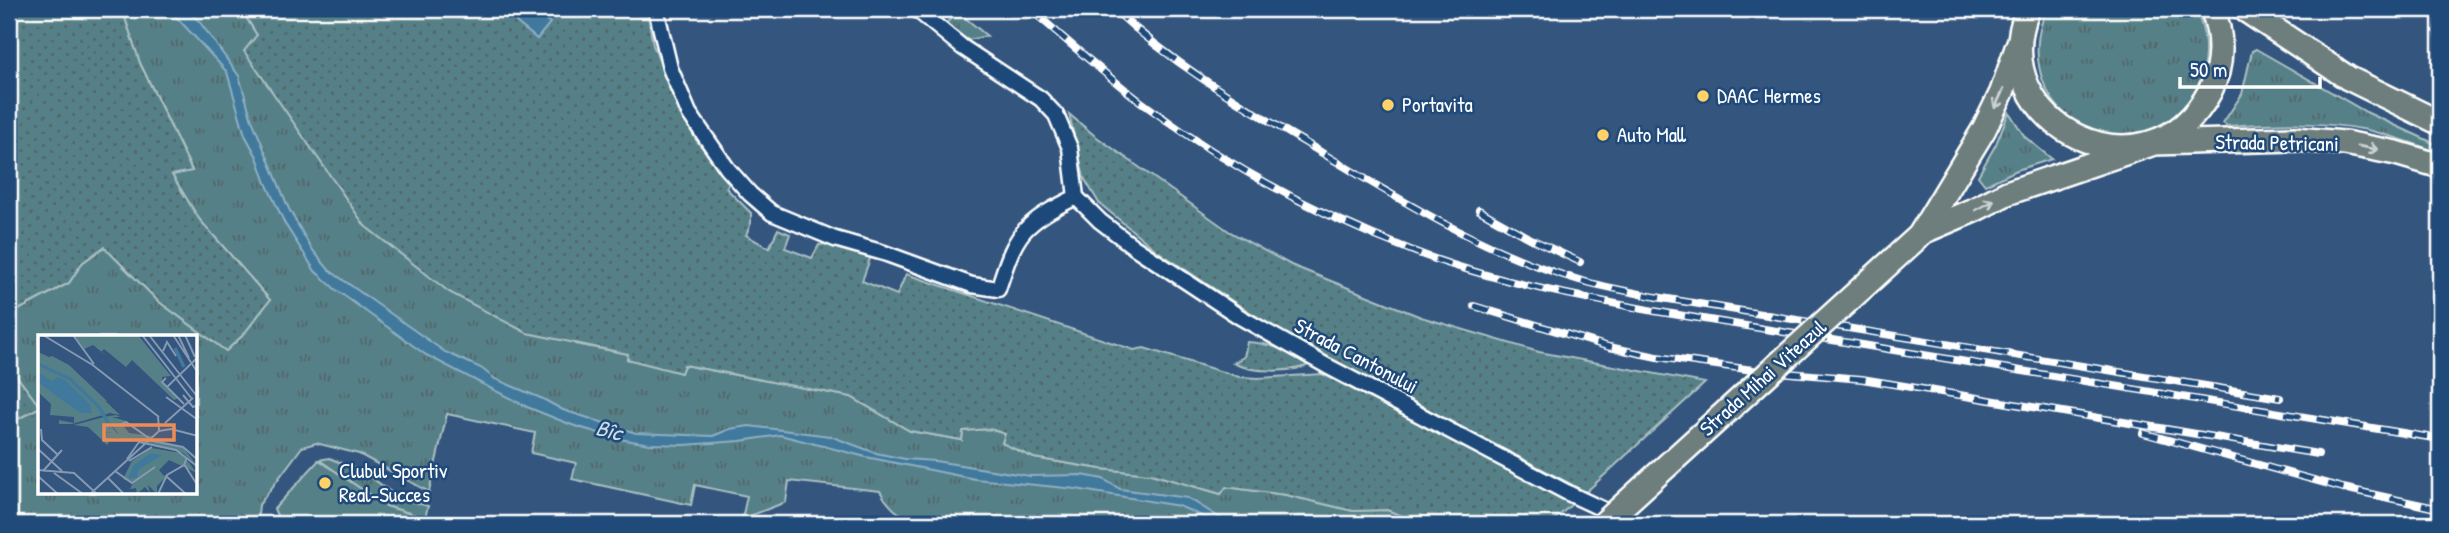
<svg xmlns="http://www.w3.org/2000/svg" width="2449" height="533" font-family="'Patrick Hand',sans-serif">
  <style>
    .grass { fill: url(#grass-tufts); stroke: #aac0c3; stroke-width: 2; fill-rule: evenodd }
    .garden { fill: url(#garden-dots); stroke: #aac0c3; stroke-width: 2 }
    .pitch { fill: #568087; stroke: #aac0c3; stroke-width: 2 }
    .water { fill: #41799c; stroke: #8dafc4; stroke-width: 2 }
    .lines { fill: none; stroke-linecap: round; stroke-linejoin: round }
    .street-casing { stroke: #fff; stroke-width: 19 }
    .primary-casing { stroke: #fff; stroke-width: 28 }
    .street { stroke: #1f4a7a; stroke-width: 14 }
    .primary { stroke: #6d7e7c; stroke-width: 23 }
    .rail-casing { stroke: #fff; stroke-width: 8 }
    .rail { stroke: #1f4a7a; stroke-width: 5; stroke-dasharray: 16; stroke-linecap: butt }
    .primary-bridge-casing { stroke: #fff; stroke-width: 28; stroke-linecap: butt }
    .primary-bridge { stroke: #6d7e7c; stroke-width: 23 }
    .oneway { stroke: #ccd2d1 }
    .poi-dot { fill: #ffd166; stroke: #1f4a7a; stroke-width: 2.5 }
    .labels { text-anchor: middle; stroke-width: 5; stroke-linejoin: round; paint-order: stroke }
    .poi-label { font-size: 21px; fill: #fff; stroke: #1f4a7a; text-anchor: start }
    .street-label { font-size: 21px; fill: #fff; stroke: #1f4a7a }
    .water-label { font-size: 23px; font-style: italic; fill: #d0dee6; stroke: #1f4a7a }
    .inset-river { fill: none; stroke: #41799c; stroke-width: 3.5 }
    .inset-road { fill: none; stroke: #8599b2; stroke-width: 2 }
    .view { fill: #ef8b55; fill-opacity: 0.15; stroke: #ef8b55; stroke-width: 3.5 }
    .inset-edge { fill: none; stroke: #fff; stroke-width: 3.5 }
  </style>
  <defs>
    <pattern id="grass-tufts" width="24" height="20" patternUnits="userSpaceOnUse" patternTransform="scale(1.75)"><rect width="24" height="20" fill="#568087"/><path d="M3 7l-1-3M5 7V3M7 7l1-3M15 17l-1-3M17 17v-4M19 17l1-3" fill="none" stroke="#51666a"/></pattern>
    <pattern id="garden-dots" width="8" height="8" patternUnits="userSpaceOnUse" patternTransform="scale(1.75)"><rect width="8" height="8" fill="#568087"/><path d="M2 2h.1M6 6h.1" fill="none" stroke="#51666a" stroke-width="1.8" stroke-linecap="round"/></pattern>
  </defs>
  <rect width="100%" height="100%" fill="#34557e"/>
  <filter id="ink" filterUnits="userSpaceOnUse"><feTurbulence type="fractalNoise" baseFrequency=".0143" numOctaves="2"/><feDisplacementMap in="SourceGraphic" scale="14" xChannelSelector="R" yChannelSelector="G"/><feConvolveMatrix kernelMatrix="1 2 1 2 8 2 1 2 1" color-interpolation-filters="sRGB"/></filter>
  <g filter="url(#ink)">
    <g class="grass">
      <path d="M122,9H241L257,35L575,344L629,354L627,359L681,372L684,365L851,397L910,431L962,440L963,431L990,429L1005,434L1002,443L1034,458L1101,469L1151,474L1221,494L1226,487L1286,495L1353,511L1387,510L1424,524H938C910,520 895,518 880,491L789,481L786,502L742,519L747,496L695,485L691,505L572,479L576,463L531,453L535,433L447,414L429,492L359,454L316,443L302,447L259,505L257,524H9V424L40,407L9,366V315L69,283L82,263L104,247L158,301L226,351L243,335L270,300L199,219L172,175L192,170L140,63ZM40,337H196V493H40Z"/>
      <path d="M2047,9H2195C2207,32 2208,56 2200,81C2194,97 2181,113 2166,122C2089,168 2010,89 2047,9Z"/>
      <path d="M958,12L987,36L968,40L945,24Z"/>
      <path d="M2256,49L2366,112L2440,146V153C2415,144 2389,134 2362,129C2318,121 2272,123 2227,126L2223,123L2242,94L2252,51Z"/>
      <path d="M2009,112L2025,137L2052,159L2017,170L1985,185L1978,176L1996,144Z"/>
      <path d="M329,458L364,472L399,498L428,506L425,518L386,506L319,460Z"/>
    </g>
    <g class="garden">
      <path d="M9,9H122L140,63L192,171L172,175L199,219L270,300L243,335L226,351L158,301L104,247L82,263L69,283L9,315Z"/>
      <path d="M241,9H647L653,45L673,96L696,140L730,181L726,188L751,213V223L746,235L769,248L778,229L790,234L785,248L812,258L819,245L827,244L871,256L862,281L897,295L906,274L1134,350L1144,348L1239,377L1259,378L1323,374L1573,503L1550,524H1424L1387,510L1353,511L1286,495L1226,487L1221,494L1151,474L1101,469L1034,458L1002,443L1005,434L990,429L963,431L962,440L910,431L851,397L684,365L681,373L627,359L628,354L527,333L449,292L365,226L244,51L257,35Z"/>
      <path d="M1069,114L1094,135L1230,232L1291,265L1421,317L1539,352L1705,383L1586,492L1296,341L1234,302L1156,250L1099,203L1084,178Z"/>
      <path d="M1247,342C1271,343 1289,352 1311,364C1293,373 1252,373 1233,363L1244,357Z"/>
      <path d="M9,366L40,407L9,424Z"/>
    </g>
    <path class="pitch" d="M319,460L386,506L425,518L423,524H281L274,509Z"/>
    <g class="water">
      <path d="M169,9H185L199,21L239,76L252,120L289,209L311,248L329,270L445,352L481,368L495,379L543,399L563,410L636,433L713,436L730,429L749,426L830,436L876,453L905,459L935,461L1030,476L1082,475L1103,479L1120,489L1188,498L1222,519L1238,524H1220L1179,506L1076,489L975,479L866,457L780,435L740,441L684,445L650,444L619,439L572,425L527,407L426,355L335,289L315,271L285,224L266,183L257,157L245,135L227,72Z"/>
      <path d="M517,9H536V12L550,23L537,39L516,22Z"/>
    </g>
    <g class="lines">
      <defs>
        <g id="street">
          <path d="M656,9L670,68L689,113L727,168L750,194L772,213L835,239L884,253L972,285L998,289C1005,269 1012,241 1029,226C1043,213 1060,205 1076,197"/>
          <path d="M916,9L962,47L1041,99L1056,115L1070,148L1076,197L1100,221L1134,247L1240,317L1327,366L1570,494L1634,524"/>
        </g>
        <g id="primary">
          <path d="M2028,9C1980,126 2150,206 2210,91C2223,66 2223,34 2212,9"/>
          <path d="M2244,9L2348,78L2440,123"/>
          <path d="M1922,232L1974,210L2007,193L2154,143L2294,139L2345,143L2396,153L2440,166"/>
          <path d="M1920,235L1984,129L2002,92L2018,45"/>
        </g>
      </defs>
      <use href="#street" class="street-casing"/>
      <use href="#primary" class="primary-casing"/>
      <use href="#street" class="street"/>
      <use href="#primary" class="primary"/>
      <defs>
        <g id="rail">
          <path d="M1030,9C1069,42 1107,77 1148,107C1229,167 1319,215 1413,251C1490,281 1574,296 1654,311L2440,439"/>
          <path d="M1114,9C1174,65 1239,103 1309,145C1395,197 1481,251 1579,280C1604,287 1631,292 1656,297L2280,398"/>
          <path d="M1479,210L1527,237L1580,262"/>
          <path d="M1474,306L1609,347L1657,357L1753,370L1862,379L2318,454"/>
          <path d="M2143,433L2343,488L2440,509"/>
        </g>
      </defs>
      <use href="#rail" class="rail-casing"/>
      <use href="#rail" class="rail"/>
      <defs>
        <path id="primary-bridge" d="M1603,524L1918,237"/>
      </defs>
      <use href="#primary-bridge" class="primary-bridge-casing"/>
      <use href="#primary-bridge" class="primary-bridge"/>
    </g>
    <defs><path id="oneway-shaft" d="M-6 0H5M1.5-3L5.5 0L1.5 3" fill="none" stroke-width="1.6" stroke-linecap="round" stroke-linejoin="round" transform="scale(1.75)"/></defs>
    <g class="oneway">
      <use href="#oneway-shaft" transform="translate(1999 99) rotate(115)"/>
      <use href="#oneway-shaft" transform="translate(2368 148) rotate(11)"/>
      <use href="#oneway-shaft" transform="translate(1985 205) rotate(-28)"/>
    </g>
  </g>
  <g class="poi-dot">
    <circle cx="1703" cy="96" r="7"/>
    <circle cx="1388" cy="105" r="7"/>
    <circle cx="1603" cy="135" r="7"/>
    <circle cx="325" cy="483" r="7"/>
  </g>
  <g class="labels">
    <g class="poi-label">
      <text x="1717" y="103">DAAC Hermes</text>
      <text x="1402" y="112">Portavita</text>
      <text x="1617" y="142">Auto Mall</text>
      <text x="339" y="478">Clubul Sportiv<tspan x="339" dy="24">Real-Succes</tspan></text>
    </g>
    <g class="street-label">
      <text transform="translate(2277 143) rotate(1)" y="7">Strada Petricani</text>
      <text transform="translate(1356 356) rotate(28)" y="7">Strada Cantonului</text>
      <text transform="translate(1763 378) rotate(-42)" y="7">Strada Mihai Viteazul</text>
    </g>
    <g class="water-label">
      <text transform="translate(609 430) rotate(15)" y="8">Bîc</text>
    </g>
  </g>
  <g transform="translate(38 335)">
    <rect width="159" height="159" fill="#34557e"/>
    <path d="M0,17L31,31L82,80L72,78L34,89H21V85L36,88V82L12,80L13,69L0,57ZM78,80L82,82H74L73,91L79,98L145,112L159,131L145,118L91,104L74,103L69,110L63,104L69,97L73,98L66,82ZM113,113L143,118L159,138L131,125L121,135L126,141L133,137L119,151V159L110,150L112,158L107,152L99,159L98,153L92,154L95,148L85,144L94,126Z" fill="#568087"/>
    <path d="M36,0H100L133,41L124,42V47L141,63L136,65L94,25L88,32L66,14L63,17L70,22L55,10L46,14Z" fill="#568087"/>
    <path d="M14,21L31,30L69,66L62,67L36,44L64,75L30,50L1,38L14,33L31,38L3,25Z" fill="#568087"/>
    <path d="M90,0L102,17L97,27L80,12ZM66,82L74,98L68,97L63,104L50,92L36,90ZM74,82L88,86L84,89L91,98L114,101L109,105L81,99L69,85Z" fill="#568087"/>
    <path d="M0,37L14,46L19,42L27,45L52,69L54,78H43L21,63L0,47ZM113,118L124,120L100,135L99,143H90L96,130Z" fill="#41799c"/>
    <path class="inset-river" d="M137,13L146,32M0,29L32,44L61,72L73,93"/>
    <path class="inset-road" d="M5,0L53,29M35,0L56,29M104,0L154,64M111,0L158,60M135,0L160,38M140,0L151,23M147,0L157,22M125,16L129,7L138,21M52,28L121,82M128,43L124,47L146,69M129,52L160,22M145,60L155,72L160,70M128,62L160,85M127,88L155,63M84,89L88,87L115,106L145,112L160,125M3,94L4,105L20,120M121,96L133,94L160,101M0,114L24,136M89,124L101,107L138,115L160,132M91,126L114,112M146,129L158,148M0,135L36,138L59,159M5,136L24,115M77,136L94,148L117,132M16,138L45,159M128,141L148,159M1,142L20,159M70,143L86,159M52,159L121,96L120,81M120,159L129,140L146,130L149,122"/>
    <path class="view" d="M66,90H136V105H66Z"/>
    <rect width="159" height="159" class="inset-edge"/>
  </g>
  <rect width="2449" height="533" fill="none" stroke="#1f4a7a" stroke-width="35"/>
  <rect x="18" y="18" width="2414" height="498" fill="none" stroke="#fff" stroke-width="2.5" filter="url(#ink)"/>
  <path d="M2180 77v10h140v-10" fill="none" stroke="#ffffff" stroke-width="3.5"/>
  <text x="2190" y="77" font-size="21" fill="#ffffff" stroke="#1f4a7a" stroke-width="5" paint-order="stroke">50 m</text>
</svg>
